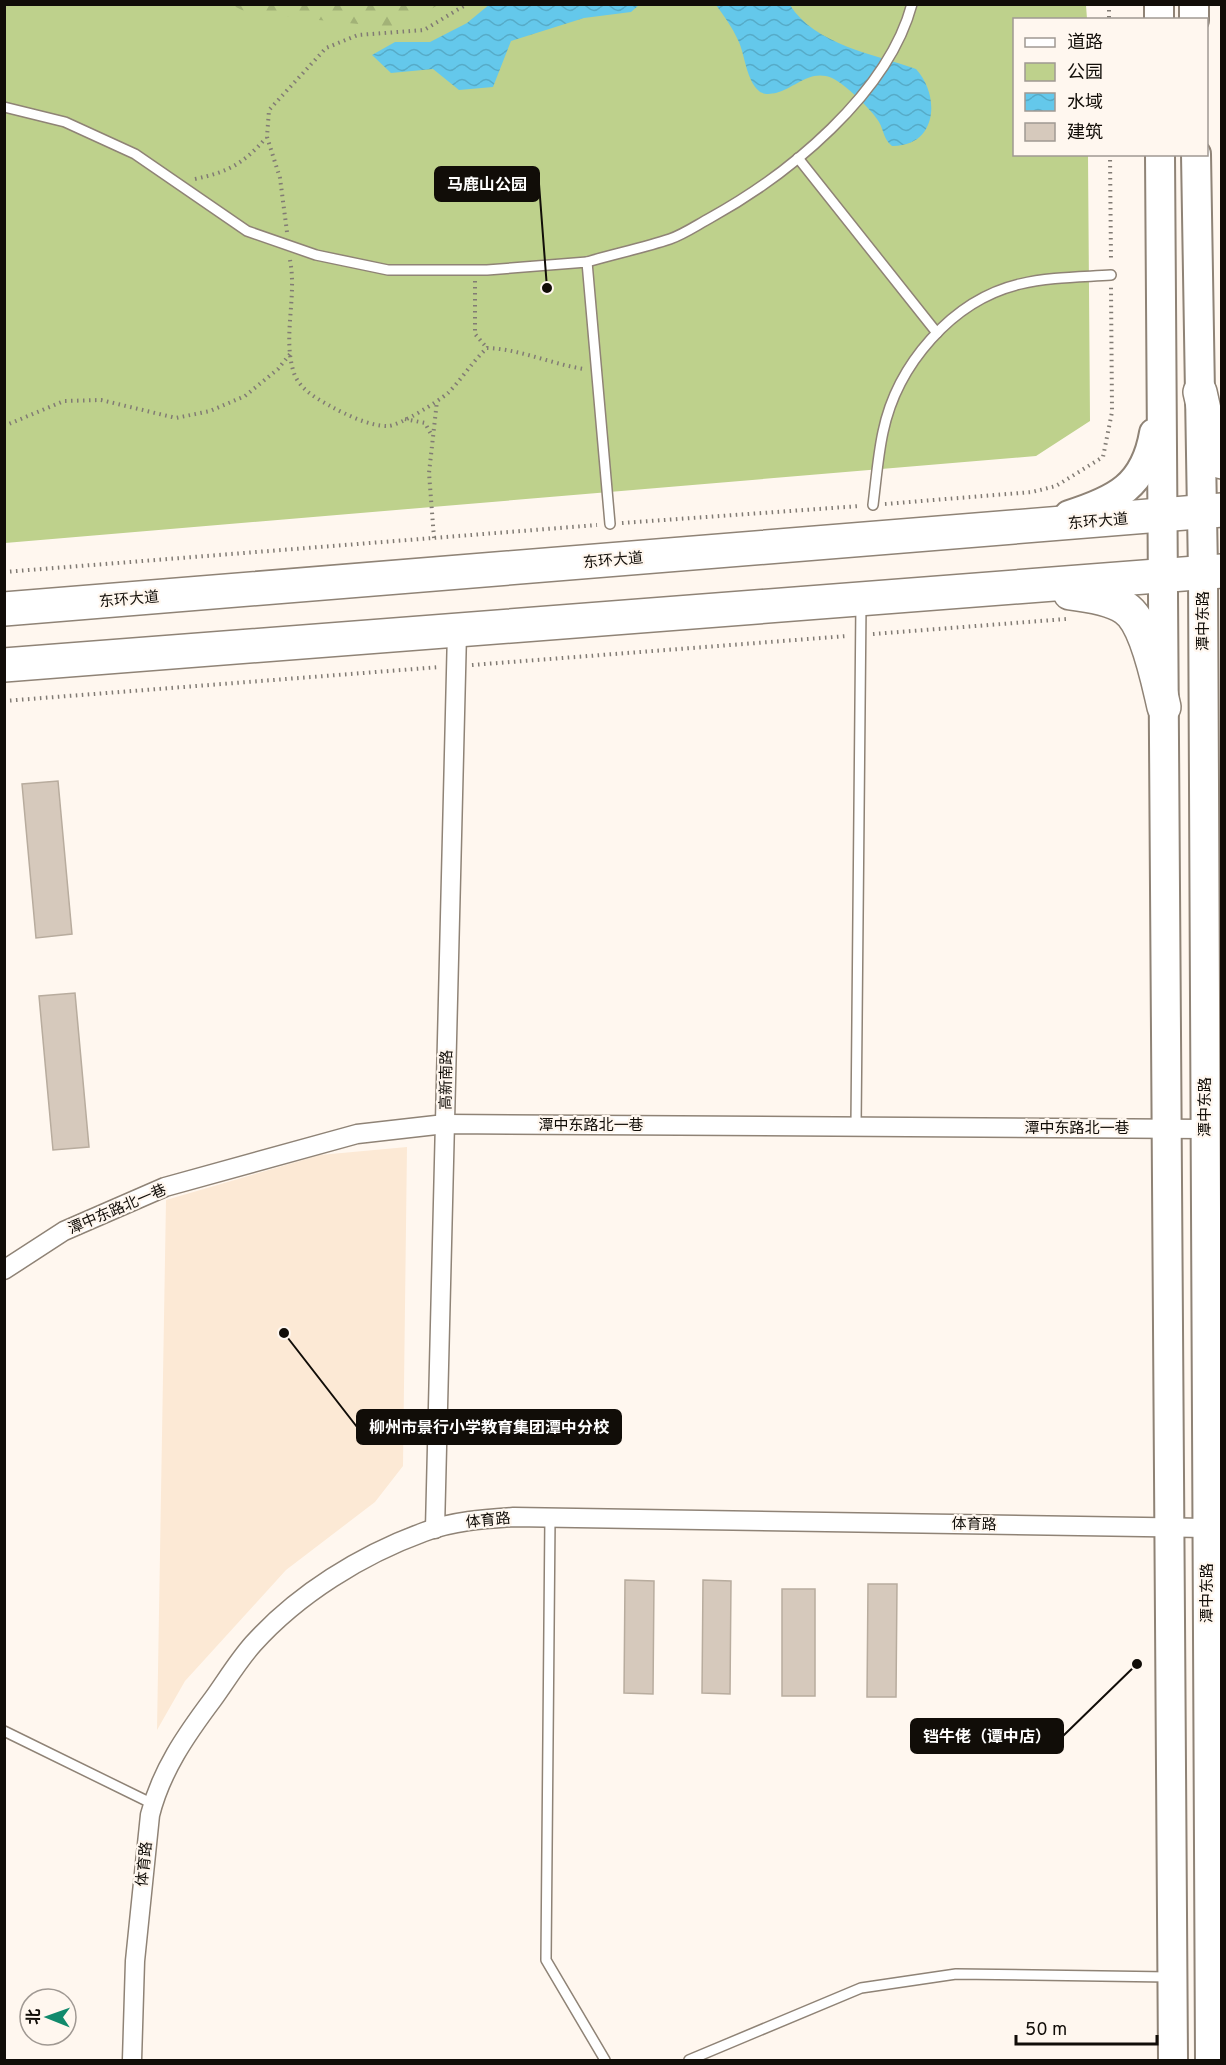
<svg xmlns="http://www.w3.org/2000/svg" width="1226" height="2065" font-family="Overpass,'Noto Sans SC',sans-serif">
  <style>
    .built { fill: #fce9d5 }
    .green { fill: #bed18c }
    .forest { fill: url(#forest-firs) }
    .water { fill: url(#water-waves) }
    .building { fill: #d6c9bc; stroke: #b8ac9e; stroke-width: 1.5 }
    .lines { fill: none; stroke-linecap: round; stroke-linejoin: round }
    .lane-casing { stroke: #8f8376; stroke-width: 12 }
    .street-casing { stroke: #8f8376; stroke-width: 21 }
    .primary-casing { stroke: #8f8376; stroke-width: 32 }
    .highway-casing { stroke: #8f8376; stroke-width: 36 }
    .path { stroke: #817b74; stroke-width: 4; stroke-dasharray: 1.5 4.5; stroke-linecap: butt }
    .lane { stroke: #fff; stroke-width: 9 }
    .street { stroke: #fff; stroke-width: 18 }
    .primary { stroke: #fff; stroke-width: 28 }
    .highway { stroke: #fff; stroke-width: 33 }
    .labels { text-anchor: middle; stroke-width: 4.5; stroke-linejoin: round; paint-order: stroke }
    .street-label { font-size: 15px; fill: #110d08; stroke: #fff7ef }
    .leader { fill: none; stroke: #110d08; stroke-width: 2 }
    .callout-dot { fill: #110d08; stroke: #fff7ef; stroke-width: 2 }
    .callout { fill: #110d08; stroke: #110d08; stroke-width: 2 }
    .callout-label { font-size: 16px; text-anchor: middle; font-weight: bold; fill: #fff }
  </style>
  <defs>
    <pattern id="forest-firs" width="22" height="20" patternUnits="userSpaceOnUse" patternTransform="scale(1.5)"><rect width="22" height="20" fill="#bed18c"/><path d="M5 1l3.5 6h-7zM16 11l3.5 6h-7z" fill="#a2b277"/></pattern>
    <pattern id="water-waves" width="16" height="10" patternUnits="userSpaceOnUse" patternTransform="scale(1.5)"><rect width="16" height="10" fill="#64c8eb"/><path d="M0 5q4-4 8 0t8 0" fill="none" stroke="#56abc8"/></pattern>
  </defs>
  <rect width="100%" height="100%" fill="#fff7ef"/>
  <path class="built" d="M407,1147L403,1466L375,1502L286,1570L185,1681L157,1730L166,1200L320,1155Z"/>
  <path class="green" d="M5,5H1086L1087,19L1014,20V154L1088,155L1090,421L1036,456L5,543Z"/>
  <path class="forest" d="M232,5H438L398,28L248,13Z"/>
  <g class="water">
    <path d="M490,4H639V5L631,12L584,18L511,41L493,87L459,90L433,69L391,73L372,55L395,42H430L467,23Z"/>
    <path d="M716,5H790C815,45 874,54 916,69C941,96 937,147 892,146C884,140 884,131 879,122C873,111 844,83 832,78C809,69 796,88 776,93C771,94 763,95 759,91C746,80 745,54 738,40C732,27 724,16 716,5Z"/>
  </g>
  <g class="building">
    <path d="M58,781L72,934L36,938L22,784Z"/>
    <path d="M75,993L89,1147L53,1150L39,996Z"/>
    <path d="M625,1580L654,1581L653,1694L624,1693Z"/>
    <path d="M703,1580L731,1581L730,1694L702,1693Z"/>
    <path d="M868,1584H897L896,1697H867Z"/>
    <rect x="782" y="1589" width="33" height="107"/>
  </g>
  <g class="lines">
    <defs>
      <g id="lane">
        <path d="M4,107L65,122L135,154L247,231L316,255L388,270H487L587,262L610,524"/>
        <path d="M798,158L937,333"/>
        <path d="M587,262C614,254 643,248 670,239C684,234 697,225 710,218C788,175 888,94 912,4"/>
        <path d="M873,505C876,481 878,455 883,432C897,365 952,300 1020,284C1049,277 1081,277 1111,275"/>
        <path d="M856,1126L861,603"/>
        <path d="M550,1517L546,1960L605,2060"/>
        <path d="M4,1731L153,1804"/>
        <path d="M689,2060L861,1988L956,1974L1169,1977"/>
      </g>
      <g id="street">
        <path d="M4,1270L64,1231L165,1187L357,1134L445,1124L1205,1129"/>
        <path d="M435,1529L457,632"/>
        <path d="M132,2060L135,1961L150,1815C161,1771 186,1735 213,1699C226,1681 238,1661 253,1644C298,1594 361,1555 424,1532C453,1521 484,1519 514,1517L1207,1528"/>
      </g>
      <g id="primary">
        <path d="M1159,4V20"/>
        <path d="M1194,4V20"/>
        <path d="M1160,154L1173,2060"/>
        <path d="M1196,154L1203,573L1210,2060"/>
        <path d="M1069,515C1116,500 1145,486 1154,433"/>
      </g>
      <g id="highway">
        <path d="M1200,392L1213,450L1222,462"/>
        <path d="M1070,593C1086,595 1110,598 1125,608C1147,622 1158,682 1164,707"/>
        <path d="M4,609L1222,510"/>
        <path d="M4,665L1222,571"/>
      </g>
    </defs>
    <use href="#lane" class="lane-casing"/>
    <use href="#street" class="street-casing"/>
    <use href="#primary" class="primary-casing"/>
    <use href="#highway" class="highway-casing"/>
    <g class="path">
      <path d="M1109,4V20"/>
      <path d="M1110,154L1111,262"/>
      <path d="M195,179C228,172 243,164 266,138"/>
      <path d="M287,232L280,178L267,137L269,110L326,48L358,35L424,30L467,4"/>
      <path d="M290,260C297,296 283,335 293,370C298,389 316,398 332,407C347,415 369,426 388,426C399,426 439,401 448,393C461,380 472,362 487,348C520,349 551,364 584,369"/>
      <path d="M475,281V334L487,348"/>
      <path d="M405,419L425,423L432,436"/>
      <path d="M4,426L64,401L101,400L176,418L210,411L245,396L278,369L290,354"/>
      <path d="M885,504L1032,492L1056,486L1103,457L1112,412L1111,287"/>
      <path d="M622,523L860,506"/>
      <path d="M434,538L429,473L437,401"/>
      <path d="M4,572L597,525"/>
      <path d="M873,634L1066,619"/>
      <path d="M472,665L847,636"/>
      <path d="M4,701L440,667"/>
    </g>
    <use href="#lane" class="lane"/>
    <use href="#street" class="street"/>
    <use href="#primary" class="primary"/>
    <use href="#highway" class="highway"/>
  </g>
  <g class="labels">
    <g class="street-label">
      <text transform="translate(1098 521) rotate(-5)" y="5">东环大道</text>
      <text transform="translate(613 560) rotate(-5)" y="5">东环大道</text>
      <text transform="translate(129 599) rotate(-5)" y="5">东环大道</text>
      <text transform="translate(1203 621) rotate(-90)" y="5">潭中东路</text>
      <text transform="translate(446 1080) rotate(-89)" y="5">高新南路</text>
      <text transform="translate(1205 1107) rotate(-90)" y="5">潭中东路</text>
      <text x="591" y="1130">潭中东路北一巷</text>
      <text x="1077" y="1133">潭中东路北一巷</text>
      <text transform="translate(117 1209) rotate(-23)" y="5">潭中东路北一巷</text>
      <text transform="translate(488 1520) rotate(-6)" y="5">体育路</text>
      <text transform="translate(974 1524) rotate(1)" y="5">体育路</text>
      <text transform="translate(1207 1593) rotate(-90)" y="5">潭中东路</text>
      <text transform="translate(144 1864) rotate(-84)" y="5">体育路</text>
    </g>
  </g>
  <path class="leader" d="M547 288L539 184M284 1333L357 1427M1137 1664L1063 1736"/>
  <g class="callout-dot">
    <circle cx="547" cy="288" r="6"/>
    <circle cx="284" cy="1333" r="6"/>
    <circle cx="1137" cy="1664" r="6"/>
  </g>
  <g class="callout">
    <rect x="435" y="167" width="104" height="34" rx="6"/>
    <rect x="357" y="1410" width="264" height="34" rx="6"/>
    <rect x="911" y="1719" width="152" height="34" rx="6"/>
  </g>
  <g class="callout-label">
    <text x="487" y="190">马鹿山公园</text>
    <text x="489" y="1433">柳州市景行小学教育集团潭中分校</text>
    <text x="987" y="1742">铛牛佬（谭中店）</text>
  </g>
  <rect width="1226" height="2065" fill="none" stroke="#110d08" stroke-width="12"/>
  <rect x="1013" y="18" width="195" height="138" fill="#fff7ef" stroke="#a09993" stroke-width="1.5"/>
  <rect x="1025" y="38" width="30" height="9" fill="#ffffff" stroke="#a09993" stroke-width="1.5"/>
  <text x="1067" y="48" font-size="18" fill="#110d08">道路</text>
  <rect x="1025" y="63" width="30" height="18" fill="#bed18c" stroke="#a09993" stroke-width="1.5"/>
  <text x="1067" y="78" font-size="18" fill="#110d08">公园</text>
  <rect x="1025" y="93" width="30" height="18" fill="url(#water-waves)" stroke="#a09993" stroke-width="1.5"/>
  <text x="1067" y="108" font-size="18" fill="#110d08">水域</text>
  <rect x="1025" y="123" width="30" height="18" fill="#d6c9bc" stroke="#a09993" stroke-width="1.5"/>
  <text x="1067" y="138" font-size="18" fill="#110d08">建筑</text>
  <g transform="translate(48 2017) rotate(271)"><circle r="28" fill="#fff7ef" stroke="#a09993" stroke-width="1.5"/>
  <path d="M0-4.5L10 22L0 15L-10 22Z" fill="#118a6c"/>
  <text y="-9" font-size="16" font-weight="bold" text-anchor="middle" fill="#110d08">北</text>
  </g>
  <path d="M1016 2035v9h141v-9" fill="none" stroke="#110d08" stroke-width="3"/>
  <text x="1025" y="2035" font-size="18" fill="#110d08" stroke="#fff7ef" stroke-width="4.5" paint-order="stroke">50 m</text>
</svg>
